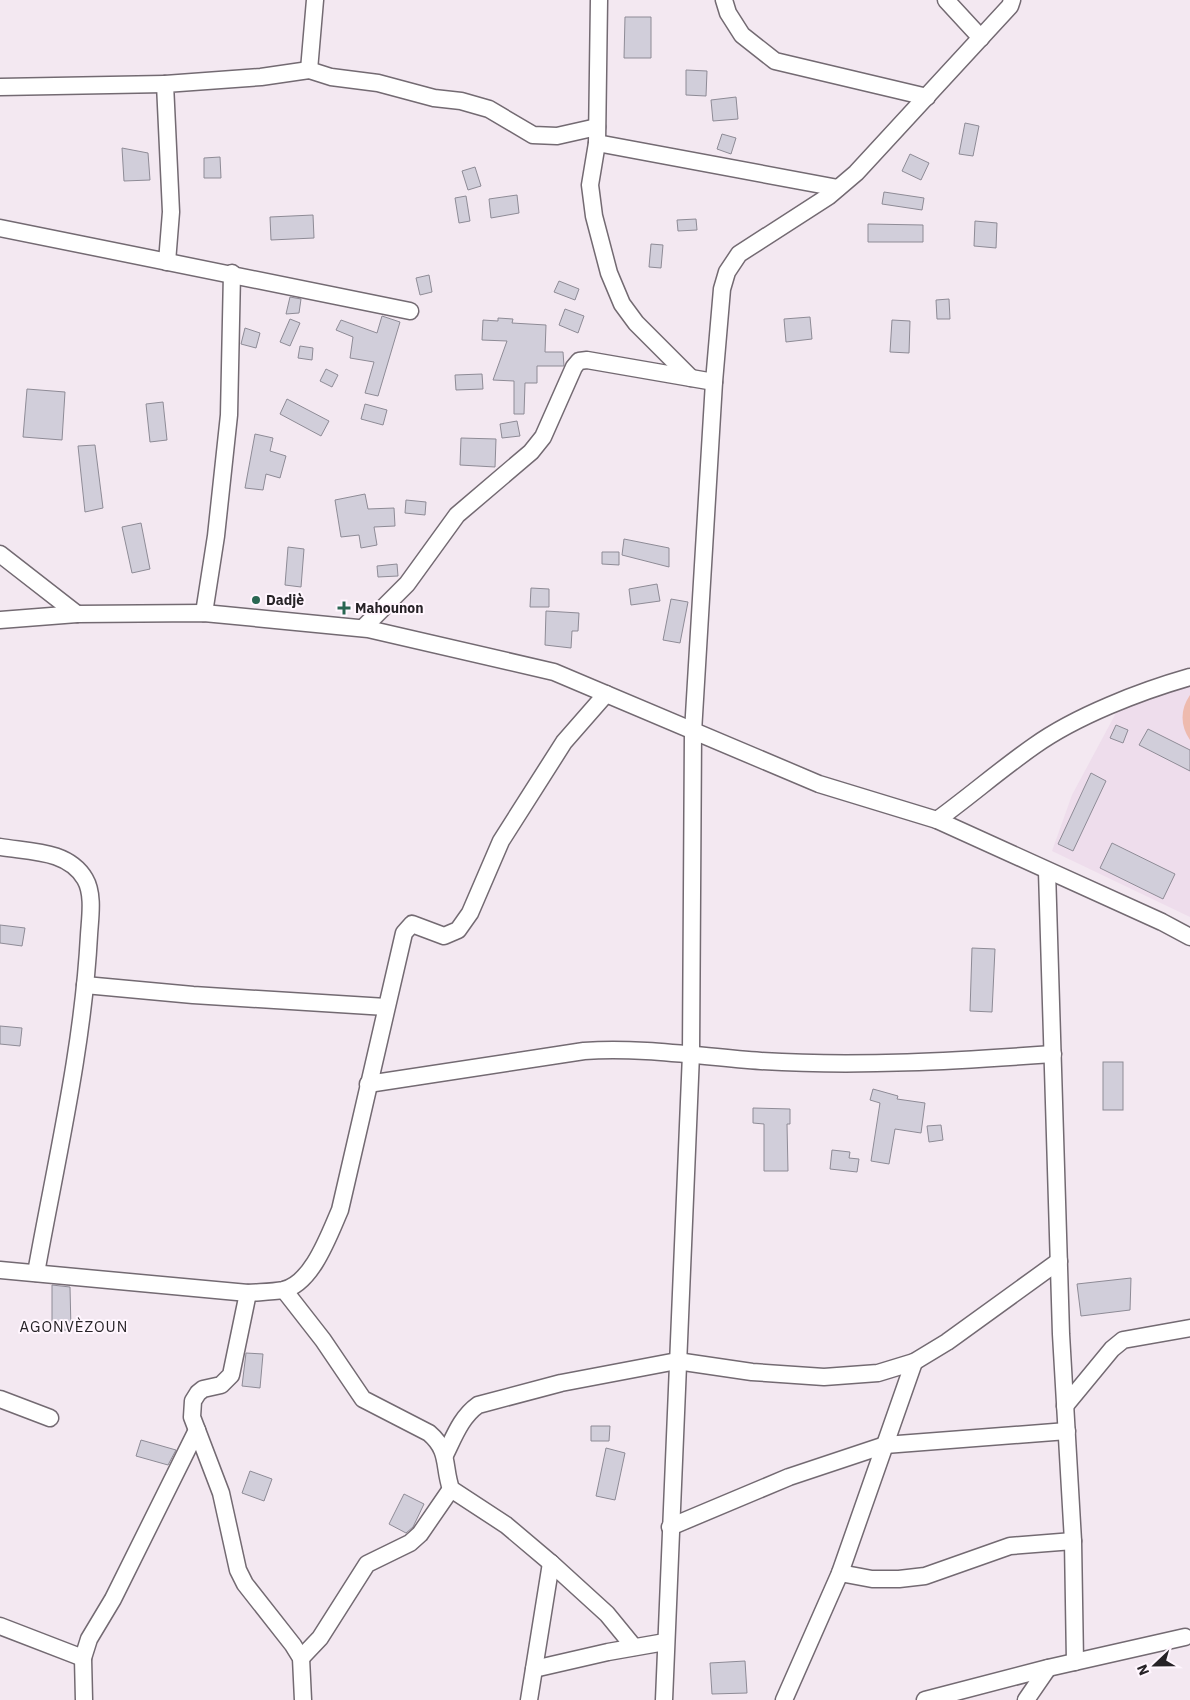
<svg xmlns="http://www.w3.org/2000/svg" width="1190" height="1700" font-family="'IBM Plex Sans',sans-serif">
  <style>
    .built { fill: #eeddec }
    .green { fill: #eebaae }
    .building { fill: #d1ceda; stroke: #8e8b96 }
    .lines { fill: none; stroke-linecap: round; stroke-linejoin: round }
    .minor-casing { stroke: #736a72; stroke-width: 19 }
    .minor { stroke: #fff; stroke-width: 16 }
    .poi-dot { fill: #296652; stroke: #fff6fe; stroke-width: 2 }
    .labels { text-anchor: middle; stroke-width: 4; stroke-linejoin: round; paint-order: stroke }
    .poi-label { font-size: 14px; font-weight: bold; fill: #262226; stroke: #fff6fe; text-anchor: start }
    .neighbourhood-label { font-size: 15px; letter-spacing: 1px; fill: #262226; stroke: #fff6fe }
  </style>
  <rect width="100%" height="100%" fill="#f3e8f1"/>
  <path class="built" d="M1190,681V917L1052,851L1072,795L1116,713L1165,690Z"/>
  <path class="green" d="M1190,695V740C1180,726 1180,709 1190,695Z"/>
  <g class="building">
    <path d="M625,17H651V58H624Z"/>
    <path d="M686,70L707,71L706,96L686,95Z"/>
    <path d="M736,97L738,119L713,121L711,100Z"/>
    <path d="M965,123L979,126L973,156L959,154Z"/>
    <path d="M722,134L736,138L731,154L717,149Z"/>
    <path d="M122,148L148,153L150,180L124,181Z"/>
    <path d="M910,154L929,163L921,180L902,171Z"/>
    <path d="M220,157L221,178H204V158Z"/>
    <path d="M475,167L481,186L468,190L462,171Z"/>
    <path d="M884,192L924,198L922,210L882,204Z"/>
    <path d="M517,195L519,213L491,218L489,199Z"/>
    <path d="M466,196L470,221L459,223L455,198Z"/>
    <path d="M313,215L314,238L271,240L270,217Z"/>
    <path d="M696,219L697,230L678,231L677,220Z"/>
    <path d="M975,221L997,223L996,248L974,246Z"/>
    <path d="M868,224L923,225V242H868Z"/>
    <path d="M651,244L663,245L661,268L649,267Z"/>
    <path d="M429,275L432,292L420,295L416,278Z"/>
    <path d="M559,281L579,289L575,300L554,292Z"/>
    <path d="M290,297L301,299L299,313L286,314Z"/>
    <path d="M949,299L950,319H937L936,300Z"/>
    <path d="M565,309L584,316L578,333L559,325Z"/>
    <path d="M382,316L400,322L378,396L365,393L374,362L350,358L353,337L336,330L341,320L377,333Z"/>
    <path d="M810,317L812,339L786,342L784,319Z"/>
    <path d="M498,318L513,319L512,323L546,325L545,352H563L564,366H537V383H525L524,414H514V381L493,380L507,341L482,340L483,320L498,321Z"/>
    <path d="M290,319L300,323L290,346L280,342Z"/>
    <path d="M892,320L910,321L909,353L890,352Z"/>
    <path d="M245,328L260,333L256,348L241,344Z"/>
    <path d="M300,346L313,348L312,360L298,358Z"/>
    <path d="M326,369L338,375L332,387L320,381Z"/>
    <path d="M482,374L483,389L456,390L455,375Z"/>
    <path d="M27,389L65,392L62,440L23,437Z"/>
    <path d="M287,399L329,421L321,436L280,414Z"/>
    <path d="M163,402L167,440L150,442L146,404Z"/>
    <path d="M365,404L387,410L383,425L361,419Z"/>
    <path d="M517,421L520,436L502,438L500,424Z"/>
    <path d="M255,434L273,438L270,451L286,456L280,478L266,474L263,490L245,488Z"/>
    <path d="M461,438L496,439L495,467L460,465Z"/>
    <path d="M95,445L103,508L85,512L78,446Z"/>
    <path d="M365,494L368,509L394,508L395,526L374,527L377,545L361,548L359,535L341,537L335,500Z"/>
    <path d="M406,500L426,502L425,515L405,513Z"/>
    <path d="M141,523L150,569L132,573L122,527Z"/>
    <path d="M624,539L669,548V567L622,555Z"/>
    <path d="M288,547L304,549L301,587L285,585Z"/>
    <path d="M602,552H619V565L602,564Z"/>
    <path d="M397,564L398,576L378,577L377,566Z"/>
    <path d="M657,584L660,601L631,605L629,589Z"/>
    <path d="M531,588L549,589V607H530Z"/>
    <path d="M671,599L688,602L680,643L663,640Z"/>
    <path d="M546,611L579,613L578,631H572L571,648L545,645Z"/>
    <path d="M1116,725L1128,730L1123,743L1110,738Z"/>
    <path d="M1148,729L1190,750V771L1139,745Z"/>
    <path d="M1091,773L1106,781L1073,851L1058,844Z"/>
    <path d="M1112,843L1175,874L1163,899L1100,868Z"/>
    <path d="M0,925L25,928L22,946L0,943Z"/>
    <path d="M972,948L995,949L992,1012L970,1011Z"/>
    <path d="M0,1026L22,1028L20,1046L0,1044Z"/>
    <rect x="1103" y="1062" width="20" height="48"/>
    <path d="M873,1089L898,1096L897,1099L925,1103L921,1133L895,1129L889,1164L871,1161L880,1103L870,1100Z"/>
    <path d="M753,1108L790,1109V1124H787L788,1171H764V1124L753,1123Z"/>
    <path d="M941,1125L943,1140L929,1142L927,1126Z"/>
    <path d="M832,1150L850,1152L849,1158L859,1159L857,1172L830,1169Z"/>
    <path d="M1131,1278L1130,1310L1081,1316L1077,1284Z"/>
    <path d="M52,1285L70,1287L71,1330H52Z"/>
    <path d="M246,1353L263,1354L260,1388L242,1386Z"/>
    <path d="M591,1426H610L609,1441H591Z"/>
    <path d="M141,1440L176,1450L168,1465L136,1456Z"/>
    <path d="M606,1448L625,1453L615,1500L596,1496Z"/>
    <path d="M250,1471L272,1479L264,1501L242,1493Z"/>
    <path d="M404,1494L424,1504L413,1527L406,1533L389,1524Z"/>
    <path d="M745,1661L747,1693L712,1694L710,1663Z"/>
  </g>
  <g class="lines">
    <defs>
      <g id="minor">
        <path d="M599,0L597,143L590,185L594,216L609,273L622,304L636,323L691,378"/>
        <path d="M724,0L728,13L742,35L775,61L927,97"/>
        <path d="M946,0L981,38"/>
        <path d="M309,70L315,0"/>
        <path d="M0,87L165,84"/>
        <path d="M597,143L838,188"/>
        <path d="M0,228L410,311"/>
        <path d="M167,262L171,212L165,84L261,77L309,70L331,77L378,83L434,98L461,101L489,109L533,135L557,136L597,127"/>
        <path d="M0,554L77,614"/>
        <path d="M204,613L216,536L229,415L232,273"/>
        <path d="M0,620L77,614L204,613L368,629L554,672L819,784L937,820L1162,922L1190,937"/>
        <path d="M363,628L407,584L457,515L531,452L543,437L574,367L579,361L587,360L714,382"/>
        <path d="M937,820C970,796 1001,769 1034,746C1076,716 1141,691 1190,677"/>
        <path d="M0,847C30,852 68,850 85,879C94,894 90,918 89,935C83,1049 56,1161 36,1273"/>
        <path d="M1047,871L1061,1334L1073,1541L1075,1662"/>
        <path d="M85,985L193,995L386,1007"/>
        <path d="M368,1084L584,1051C644,1047 702,1057 761,1061C859,1067 956,1061 1053,1054"/>
        <path d="M0,1270L248,1293C259,1292 272,1292 283,1290C312,1284 329,1235 340,1210L404,933L412,924L444,936L458,930L470,913L501,841L564,742L606,694"/>
        <path d="M284,1290L323,1340L363,1399L429,1433C450,1451 443,1466 451,1489L506,1525L551,1563L607,1614L634,1647"/>
        <path d="M248,1293L231,1375L221,1385L203,1389L198,1393L193,1401L192,1417L221,1493L238,1570L245,1584L293,1645L301,1658L303,1700"/>
        <path d="M0,1399L50,1418"/>
        <path d="M1065,1406L1112,1349L1123,1340L1190,1328"/>
        <path d="M445,1455C454,1437 461,1417 478,1405L561,1383L677,1361L752,1372L824,1377L878,1373L914,1362L947,1342L1059,1261"/>
        <path d="M670,1527L789,1477L885,1445L1067,1431"/>
        <path d="M840,1573L872,1579H899L925,1576L1010,1546L1073,1541"/>
        <path d="M0,1626L83,1658"/>
        <path d="M301,1658L320,1638L367,1564L410,1543L420,1534L451,1489"/>
        <path d="M534,1669L608,1652L665,1642"/>
        <path d="M84,1700L83,1658L89,1639L113,1599L197,1430"/>
        <path d="M529,1700L551,1563"/>
        <path d="M664,1700L691,1054L693,732L714,382L722,289L727,272L739,254L829,196L856,173L1010,6L1012,0"/>
        <path d="M784,1700L840,1573L914,1362"/>
        <path d="M925,1700L1048,1668L1185,1637"/>
        <path d="M1026,1700L1048,1668"/>
      </g>
    </defs>
    <use href="#minor" class="minor-casing"/>
    <use href="#minor" class="minor"/>
  </g>
  <g class="poi-dot">
    <circle cx="256" cy="600" r="5"/>
    <path d="M341.5 600.5h5v5h5v5h-5v5h-5v-5h-5v-5h5z"/>
  </g>
  <g class="labels">
    <g class="poi-label">
      <text x="266" y="605">Dadjè</text>
      <text x="355" y="613">Mahounon</text>
    </g>
    <g class="neighbourhood-label">
      <text x="74" y="1332">AGONVÈZOUN</text>
    </g>
  </g>
  <g transform="translate(1155 1665) rotate(248)" stroke="#fff6fe" stroke-width="4" paint-order="stroke">
  <path d="M0-4L9 19L0 12L-9 19Z" fill="#262226"/>
  <text y="-8" font-size="14" font-weight="bold" text-anchor="middle" fill="#262226">N</text>
  </g>
</svg>
